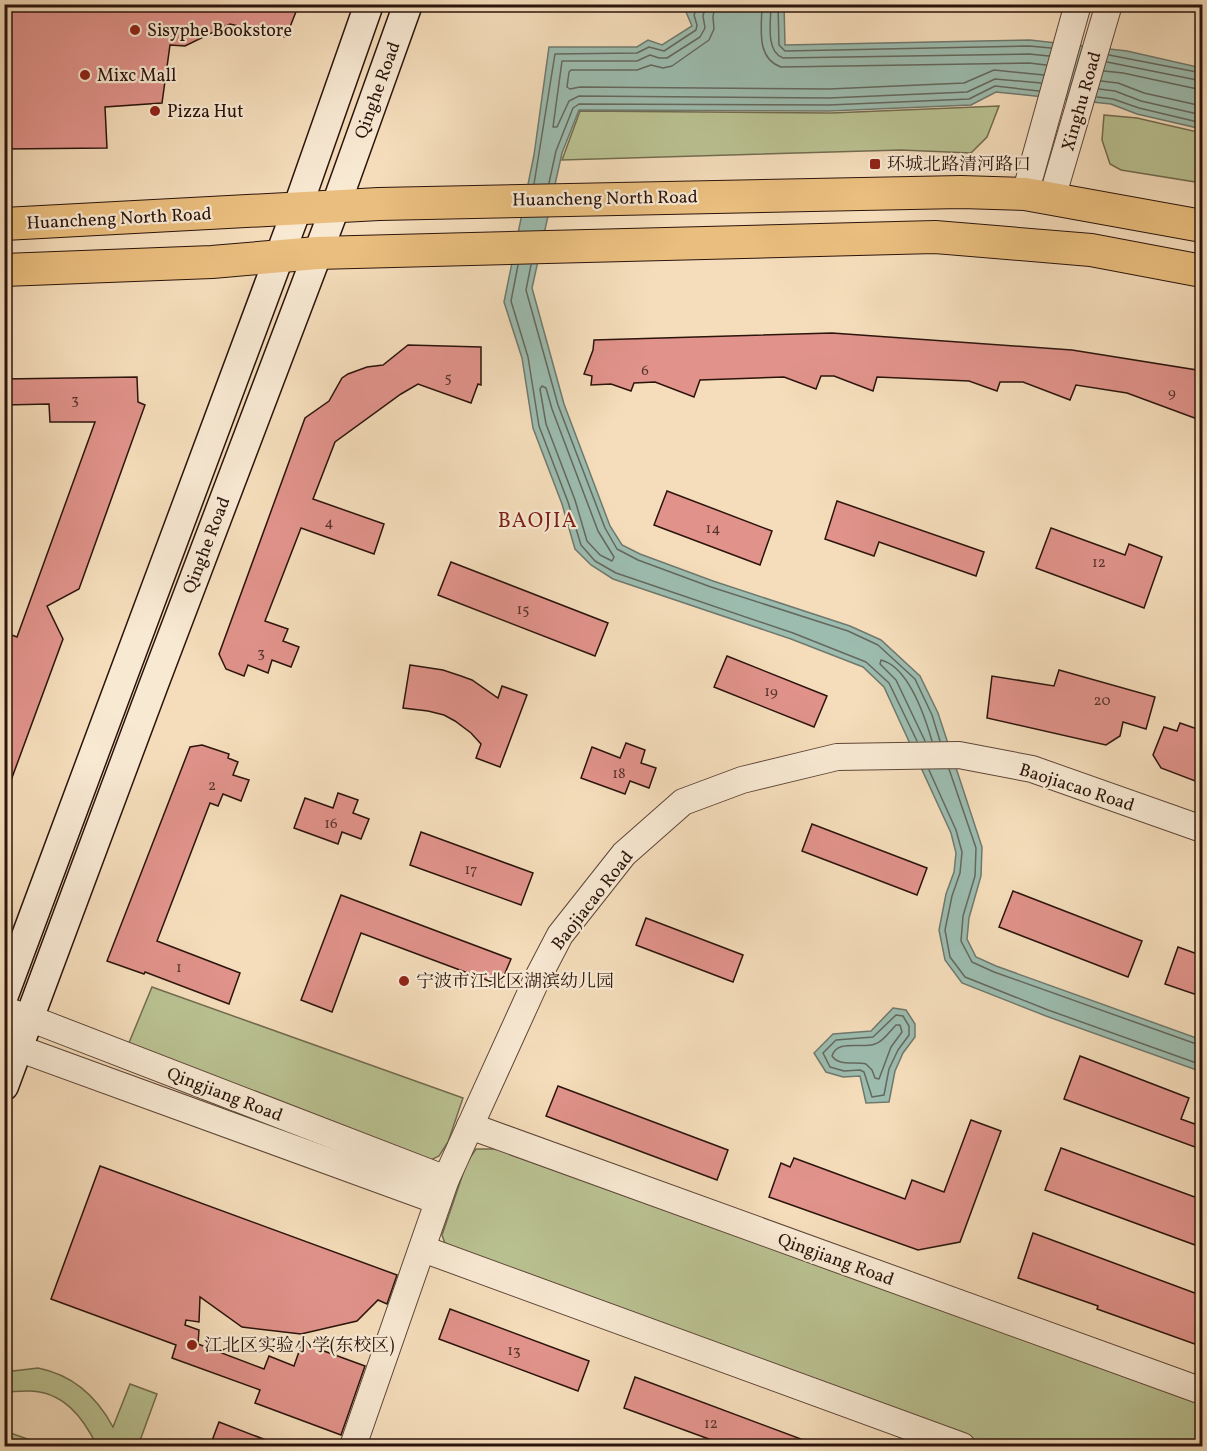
<svg xmlns="http://www.w3.org/2000/svg" width="1207" height="1451" font-family="Vollkorn,'Noto Serif SC',serif">
  <style>
    .green { fill: #bac292; stroke: #726b4f; stroke-width: 1.5 }
    .water { fill: #9cbcaf; stroke: #6f796e; stroke-width: 1.5 }
    .lines { fill: none; stroke-linecap: round; stroke-linejoin: round }
    .shore { stroke: #64685e; stroke-width: 1.5 }
    .building { fill: #e1938b; stroke: #2b140c; stroke-width: 1.5 }
    .tertiary-casing { stroke: #5e4638; stroke-width: 28 }
    .secondary-casing { stroke: #2b140c; stroke-width: 31 }
    .primary-casing { stroke: #2b140c; stroke-width: 34 }
    .tertiary { stroke: #f8e9d3; stroke-width: 26 }
    .secondary { stroke: #f8e9d3; stroke-width: 28 }
    .primary { stroke: #eabe7e; stroke-width: 32 }
    .poi-dot { fill: #8f2418; stroke: #f8e9d3; stroke-width: 2 }
    .labels { text-anchor: middle; stroke-width: 4.5; stroke-linejoin: round; paint-order: stroke }
    .number-label { font-size: 15px; fill: #58342c }
    .poi-label { font-size: 18px; fill: #2b140c; stroke: #f8e9d3; text-anchor: start }
    .street-label { font-size: 18px; fill: #2b140c; stroke: #f8e9d3 }
    .quarter-label { font-size: 21px; letter-spacing: 1.5px; fill: #7a1f14; stroke: #f8e9d3 }
  </style>
  <rect width="100%" height="100%" fill="#f5ddbb"/>
  <filter id="stains"><feTurbulence type="fractalNoise" baseFrequency=".00333" numOctaves="4"/><feColorMatrix values="0 0 0 0 .2 0 0 0 0 .09 0 0 0 0 .02 0 0 0 .5 -.17"/></filter>
  <radialGradient id="worn" r=".72"><stop offset=".6" stop-color="#630" stop-opacity="0"/><stop offset="1" stop-color="#630" stop-opacity=".3"/></radialGradient>
  <g class="green">
    <path d="M999,106L987,137L971,153L901,150L562,160L580,111L831,113Z"/>
    <path d="M1104,115L1137,118L1202,133V183L1121,170L1110,164L1102,140Z"/>
    <path d="M152,987L463,1098L448,1142L439,1156L425,1163L126,1050Z"/>
    <path d="M476,1149H498L1202,1401V1446H987L447,1249L442,1235L467,1162Z"/>
    <path d="M38,1368C73,1375 97,1397 113,1427L130,1384L157,1394L138,1446H97C83,1417 63,1391 28,1391C20,1391 12,1391 5,1393V1372Z"/>
    <path d="M4,1431H5L47,1446H5Z"/>
  </g>
  <g class="water">
    <path d="M784,4L785,45L1030,40L1127,51L1202,68V129L1137,114L1111,104L996,92L971,105L829,111L579,110L562,153L532,288L564,404L610,526L622,545L640,554L713,581L850,626L881,640L920,676L938,713L982,847L981,876L969,918L967,939L976,957L996,966L1202,1040V1072L1046,1016L962,983L945,960L939,930L946,894L954,872L956,853L951,833L884,687L863,667L791,639L613,579L591,565L575,549L562,504L533,428L522,358L504,302L534,155L549,47H637L648,40L662,45L692,26L686,12L695,5Z"/>
    <path d="M893,1008L906,1010L915,1024V1037L903,1053L895,1071L889,1102L866,1103L860,1076L843,1077L826,1072L814,1053L833,1034L871,1031Z"/>
  </g>
  <g class="lines">
    <g class="shore">
      <path d="M706,4L703,16L705,28L700,37L667,58H659L650,55L637,61H562L553,127H557L569,101L579,96L829,98L967,92L995,79L1041,83"/>
      <path d="M715,4L713,17L714,29L709,40L672,66L663,68L651,65L637,70H571L569,72L567,87L570,89L580,87L829,89L964,83L994,70L1044,75"/>
      <path d="M762,4C762,26 755,58 781,67L1029,63L1046,65"/>
      <path d="M771,4C771,21 765,51 783,58L1029,54L1049,56"/>
      <path d="M778,4L779,45L785,51L1029,46L1051,48"/>
      <path d="M1109,55L1202,73"/>
      <path d="M1107,62L1202,81"/>
      <path d="M1104,71L1123,73L1202,90"/>
      <path d="M1101,81L1118,83L1144,93L1202,106"/>
      <path d="M1099,89L1115,91L1141,101L1202,115"/>
      <path d="M1097,97L1113,99L1139,108L1202,123"/>
      <path d="M549,183L556,151L573,108L579,104L829,105L969,99L995,86L1039,91"/>
      <path d="M534,184L555,54L637,53L649,47L664,51L696,30L697,25L694,15L699,4"/>
      <path d="M518,265L511,301L528,357L539,426L568,502L581,545L595,561L616,573L793,633L866,662L889,683L917,741"/>
      <path d="M531,265L526,290L558,405L605,528L617,549L638,560L711,587L848,631L878,645L915,679L932,715L940,741"/>
      <path d="M542,386L546,388L552,409L598,531L614,557L612,561L600,555L587,541L575,500L546,424L540,389Z"/>
      <path d="M925,741L896,680L880,664L881,660C909,667 925,717 932,741"/>
      <path d="M949,769L976,848L975,876L963,916L961,941L972,962L994,972L1202,1046"/>
      <path d="M929,770L956,830L962,852L960,873L952,896L945,930L950,957L965,977L1048,1010L1202,1065"/>
      <path d="M896,1015L903,1016L909,1026V1035L898,1050L889,1069L884,1095L872,1097L864,1072L860,1070L844,1071L830,1067L823,1053L836,1040L873,1037Z"/>
      <path d="M896,1025H900L902,1032L891,1047L879,1079L875,1078L872,1070L866,1064C854,1061 840,1067 832,1056C837,1039 861,1049 875,1044C883,1042 890,1031 896,1025Z"/>
    </g>
  </g>
  <g class="building">
    <path d="M4,4H299L286,37L230,24L185,46L170,45L162,103L105,107L107,148L4,149Z"/>
    <path d="M832,333L1072,350L1203,371V412L1200,420L1127,393L1076,385L1070,400L1023,382H1000L997,391L969,381L877,377L873,391L834,376H821L816,389L784,377L700,380L694,397L655,382L634,383L631,391L611,384L591,385L592,376L584,374L593,350L594,340Z"/>
    <path d="M408,345L481,347V385L478,384L471,403L418,384L401,394L335,442L313,499L384,524L374,554L301,528L265,621L288,629L283,641L299,647L291,667L272,660L268,673L248,665L244,676L226,669L219,654L305,418L329,401L342,378L348,374L367,367L383,365Z"/>
    <path d="M137,377L138,402L145,405L79,589L47,606L63,639L6,794H4V632L17,637L95,422H50L49,404L4,405V379Z"/>
    <path d="M667,491L772,531L760,565L654,525Z"/>
    <path d="M837,501L984,552L976,576L879,542L874,556L825,539Z"/>
    <path d="M1051,528L1125,555L1129,544L1162,557L1144,608L1036,568Z"/>
    <path d="M451,562L608,623L595,656L438,595Z"/>
    <path d="M727,656L827,696L814,727L714,687Z"/>
    <path d="M410,665L443,670L461,676L472,680L498,698L502,686L527,695L500,767L476,758L481,744L471,733L455,721L444,715L428,711L403,708Z"/>
    <path d="M1059,670L1155,697L1146,729L1123,722L1120,736L1106,745L987,718L992,676L1054,686Z"/>
    <path d="M1180,723L1203,731V784L1161,768L1153,755L1164,727L1177,731Z"/>
    <path d="M626,743L645,750L641,763L656,768L649,788L630,781L625,794L581,778L592,747L620,758Z"/>
    <path d="M202,745L229,754L228,758L238,762L233,775L249,780L241,801L223,794L218,806L210,803L157,941L240,973L229,1004L145,972L144,974L107,961L190,747Z"/>
    <path d="M338,793L358,800L353,813L369,819L361,839L342,832L338,844L294,828L305,798L333,808Z"/>
    <path d="M812,824L927,868L917,895L802,851Z"/>
    <path d="M421,832L533,873L521,905L410,865Z"/>
    <path d="M1013,891L1142,941L1128,977L999,927Z"/>
    <path d="M341,895L511,959L500,985L361,933L332,1012L301,1000Z"/>
    <path d="M646,918L743,955L733,982L636,945Z"/>
    <path d="M1178,947L1203,956V997L1165,984Z"/>
    <path d="M1080,1056L1189,1098L1181,1119L1203,1127V1150L1064,1099Z"/>
    <path d="M558,1086L728,1150L717,1180L546,1116Z"/>
    <path d="M971,1120L1001,1131L960,1242L918,1250L769,1197L781,1163L790,1167L794,1158L905,1199L912,1180L944,1192Z"/>
    <path d="M1061,1148L1203,1200V1225L1195,1245L1045,1190Z"/>
    <path d="M100,1166L397,1275L387,1304L378,1300L357,1321L301,1334L242,1327L200,1297L199,1322L186,1320L185,1325L199,1330L198,1344L264,1369L269,1356L294,1366L302,1343L365,1366L341,1435L255,1403L260,1390L172,1358L176,1345L51,1299Z"/>
    <path d="M1033,1233L1203,1296V1347L1097,1309L1098,1306L1018,1278Z"/>
    <path d="M450,1309L589,1361L578,1391L439,1339Z"/>
    <path d="M635,1377L817,1445V1446H728L624,1408Z"/>
    <path d="M219,1422L279,1445V1446H210Z"/>
  </g>
  <g class="lines">
    <defs>
      <g id="tertiary">
        <path d="M1025,194L1078,4"/>
        <path d="M1052,198L1109,4"/>
        <path d="M4,1010L29,1018L446,1179"/>
        <path d="M4,1043L438,1201"/>
        <path d="M470,1126L1202,1391"/>
        <path d="M423,1249L962,1446"/>
        <path d="M353,1446L446,1179L536,981L560,935L624,854L683,802L742,780L837,757L959,755L1032,769L1202,829"/>
      </g>
      <g id="secondary">
        <path d="M4,995L297,209L369,4"/>
        <path d="M4,1086L154,684L336,205L408,4"/>
      </g>
      <g id="primary">
        <path d="M4,224L379,204L961,192L1025,194L1202,226"/>
        <path d="M4,270L212,262L317,253L935,237L1091,250L1202,271"/>
      </g>
    </defs>
    <use href="#tertiary" class="tertiary-casing"/>
    <use href="#secondary" class="secondary-casing"/>
    <use href="#primary" class="primary-casing"/>
    <use href="#tertiary" class="tertiary"/>
    <use href="#secondary" class="secondary"/>
    <use href="#primary" class="primary"/>
  </g>
  <g class="poi-dot">
    <circle cx="135" cy="30" r="6"/>
    <circle cx="85" cy="75" r="6"/>
    <circle cx="155" cy="111" r="6"/>
    <rect x="869" y="158" width="12" height="12" rx="3"/>
    <circle cx="404" cy="981" r="6"/>
    <circle cx="192" cy="1345" r="6"/>
  </g>
  <g class="labels">
    <g class="number-label">
      <text x="645" y="375">6</text>
      <text x="448" y="382">5</text>
      <text x="1172" y="397">9</text>
      <text x="75" y="404">3</text>
      <text x="329" y="527">4</text>
      <text x="713" y="533">14</text>
      <text x="1099" y="567">12</text>
      <text x="523" y="614">15</text>
      <text x="261" y="657">3</text>
      <text x="771" y="696">19</text>
      <text x="1102" y="705">20</text>
      <text x="619" y="778">18</text>
      <text x="212" y="790">2</text>
      <text x="331" y="828">16</text>
      <text x="471" y="874">17</text>
      <text x="179" y="972">1</text>
      <text x="514" y="1355">13</text>
      <text x="711" y="1428">12</text>
    </g>
    <g class="poi-label">
      <text x="147" y="36">Sisyphe Bookstore</text>
      <text x="97" y="81">Mixc Mall</text>
      <text x="167" y="117">Pizza Hut</text>
      <text x="887" y="170">环城北路清河路口</text>
      <text x="416" y="987">宁波市江北区湖滨幼儿园</text>
      <text x="204" y="1351">江北区实验小学(东校区)</text>
    </g>
    <g class="street-label">
      <text transform="translate(377 90) rotate(-70)" y="6">Qinghe Road</text>
      <text transform="translate(1081 101) rotate(-74)" y="6">Xinghu Road</text>
      <text transform="translate(605 198) rotate(-1)" y="6">Huancheng North Road</text>
      <text transform="translate(119 218) rotate(-3)" y="6">Huancheng North Road</text>
      <text transform="translate(206 545) rotate(-69)" y="6">Qinghe Road</text>
      <text transform="translate(1077 787) rotate(18)" y="6">Baojiacao Road</text>
      <text transform="translate(592 900) rotate(-52)" y="6">Baojiacao Road</text>
      <text transform="translate(225 1094) rotate(21)" y="6">Qingjiang Road</text>
      <text transform="translate(836 1259) rotate(20)" y="6">Qingjiang Road</text>
    </g>
    <g class="quarter-label">
      <text x="538" y="527">BAOJIA</text>
    </g>
  </g>
  <rect width="1207" height="1451" fill="none" stroke="#f5ddbb" stroke-width="24"/>
  <rect x="6" y="6" width="1195" height="1439" fill="none" stroke="#2b140c" stroke-width="3"/>
  <rect x="12" y="12" width="1183" height="1427" fill="none" stroke="#2b140c" stroke-width="1.5"/>
  <rect width="100%" height="100%" filter="url(#stains)"/>
  <rect width="100%" height="100%" fill="url(#worn)"/>
</svg>
